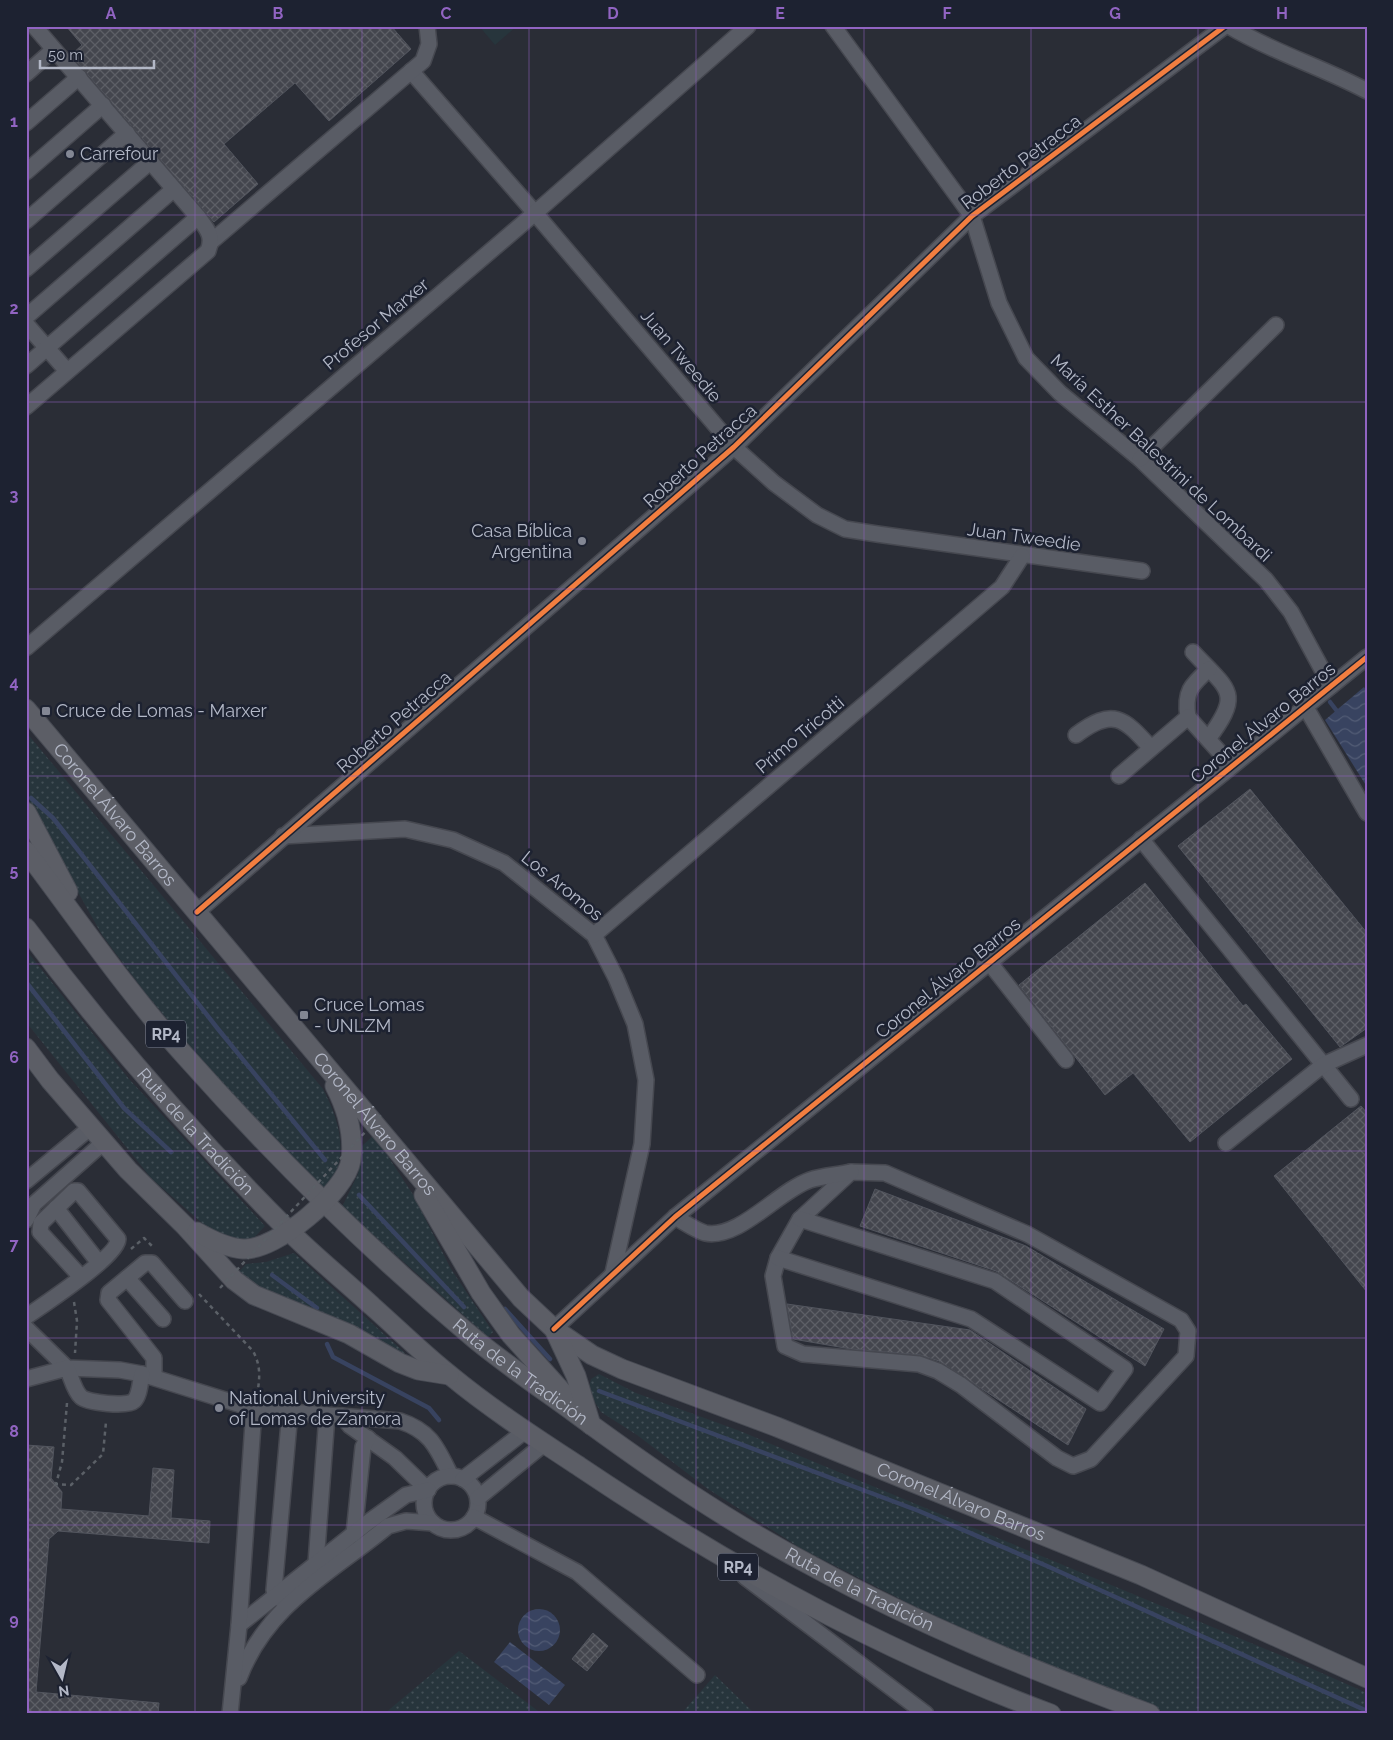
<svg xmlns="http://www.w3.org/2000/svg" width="1393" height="1740" font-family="Raleway,sans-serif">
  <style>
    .green { fill: url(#green-dots) }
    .pitch { fill: #27353c }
    .water { fill: url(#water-waves) }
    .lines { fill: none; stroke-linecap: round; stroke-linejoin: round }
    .stream { stroke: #384360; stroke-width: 4.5 }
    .building { fill: url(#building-cross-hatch); stroke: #52555e }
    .minor-casing { stroke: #464850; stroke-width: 18 }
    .major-casing { stroke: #474a53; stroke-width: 21 }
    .path { stroke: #5b6067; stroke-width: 2.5; stroke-dasharray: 4 4; stroke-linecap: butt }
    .minor { stroke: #595c65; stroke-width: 15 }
    .major { stroke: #5c5e66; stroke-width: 19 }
    .path-bridge { stroke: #5b6067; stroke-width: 2.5; stroke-dasharray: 4 4; stroke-linecap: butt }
    .cycleway-casing { stroke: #1d2231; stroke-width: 8 }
    .cycleway { stroke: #f27e40; stroke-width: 5 }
    .grid { fill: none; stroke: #9164c2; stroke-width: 1; stroke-opacity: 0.55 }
    .poi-dot { fill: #838794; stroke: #1d2231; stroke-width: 2 }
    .labels { text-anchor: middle; stroke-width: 5; stroke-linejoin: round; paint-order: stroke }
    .shield { fill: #1d2231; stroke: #868b9a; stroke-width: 1 }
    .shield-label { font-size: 16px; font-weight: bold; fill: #b3b8c7 }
    .poi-label { font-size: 18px; fill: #b3b8c7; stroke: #1d2231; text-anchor: start }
    .street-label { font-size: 18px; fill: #b3b8c7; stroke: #1d2231 }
    .neatline { fill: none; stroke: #9164c2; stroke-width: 2 }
    .grid-label { font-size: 16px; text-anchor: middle; font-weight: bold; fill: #9164c2 }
  </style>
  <defs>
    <pattern id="green-dots" width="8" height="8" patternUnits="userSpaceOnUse" patternTransform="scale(1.25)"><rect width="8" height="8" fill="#27353c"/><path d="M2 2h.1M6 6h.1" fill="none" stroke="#445057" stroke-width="1.8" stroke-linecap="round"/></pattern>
    <pattern id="water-waves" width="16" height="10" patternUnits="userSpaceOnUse" patternTransform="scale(1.25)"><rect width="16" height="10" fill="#384360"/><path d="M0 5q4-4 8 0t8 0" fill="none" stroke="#525c75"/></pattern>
    <pattern id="building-cross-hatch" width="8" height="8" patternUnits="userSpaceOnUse" patternTransform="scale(1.25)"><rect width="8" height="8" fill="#44464e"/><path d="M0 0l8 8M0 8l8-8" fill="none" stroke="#5d5f66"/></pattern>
  </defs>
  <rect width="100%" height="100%" fill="#2a2d36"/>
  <g class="green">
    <path d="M26,732L323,1089C340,1122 351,1159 325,1191L225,1088L146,994L102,935L26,799Z"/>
    <path d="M26,950L129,1079L265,1226L249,1243L220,1236L202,1223L151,1178L26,1022Z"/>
    <path d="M374,1135L412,1193L451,1269L493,1332L488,1337L342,1207L358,1174L362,1146Z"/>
    <path d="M294,1253L405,1353L402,1356L259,1292L237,1274L246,1264L266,1262Z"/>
    <path d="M599,1374L636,1393L740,1431L1292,1660L1367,1693V1714H1170L1092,1687L914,1606L802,1549L708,1489L637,1435L601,1412L591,1396L589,1387L591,1379Z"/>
    <path d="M459,1651L542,1714H384Z"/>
    <path d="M715,1675L755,1714H681Z"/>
  </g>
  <path class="pitch" d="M479,26H517L495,45Z"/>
  <g class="water">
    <path d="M1364,687L1367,692V787L1325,720Z"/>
    <circle cx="539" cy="1630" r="21"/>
    <path d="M510,1642L565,1685L549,1705L494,1662Z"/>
  </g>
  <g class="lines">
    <g class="stream">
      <path d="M1330,702L1340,715"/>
      <path d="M31,798L53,818L218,1029L325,1160"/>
      <path d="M26,982L124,1108L171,1152"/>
      <path d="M359,1195L464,1307"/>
      <path d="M272,1275L317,1308"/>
      <path d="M505,1309L550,1359"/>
      <path d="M327,1344L333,1357L429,1408L439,1420"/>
      <path d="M599,1391L919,1511L1047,1566L1367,1711"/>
    </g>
  </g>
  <g class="building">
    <path d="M66,26H391L411,49L329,121L295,83L224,144L258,184L214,222L71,55L82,45Z"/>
    <path d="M1250,789L1367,933V1028L1340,1047L1178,846Z"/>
    <path d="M1145,883L1243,1006L1246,1004L1292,1059L1190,1142L1133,1073L1105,1095L1019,985Z"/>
    <path d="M1361,1106L1367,1113V1292L1274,1176Z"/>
    <path d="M875,1189L1026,1246L1164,1329L1145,1366L996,1271L860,1226Z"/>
    <path d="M787,1304L970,1330L1086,1409L1068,1445L939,1361L920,1355L851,1349L793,1339Z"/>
    <path d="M26,1445L54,1447L51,1478L62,1492L61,1509L149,1516L153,1468L174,1470L171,1518L210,1521L209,1543L58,1531L49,1539L36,1692L159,1703L158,1714H26Z"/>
    <path d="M593,1633L608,1646L587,1671L572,1659Z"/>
  </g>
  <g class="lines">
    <defs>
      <g id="minor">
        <path d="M833,26L972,216L999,303L1026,358L1060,393L1140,459L1266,580L1291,612L1331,686"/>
        <path d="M1229,26C1272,52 1322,67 1367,91"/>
        <path d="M411,71L535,213L734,447L774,483L817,515L845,529L877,534L1142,571"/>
        <path d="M26,74L53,50"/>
        <path d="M26,123L79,77"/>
        <path d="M26,172L103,105"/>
        <path d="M26,221L127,133"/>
        <path d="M212,241L423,61L429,44L427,26"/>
        <path d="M26,269L151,161"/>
        <path d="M26,317L174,189"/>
        <path d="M26,324L67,371"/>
        <path d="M26,366L198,217"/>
        <path d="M26,407L208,251C214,236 207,229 198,217L34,26"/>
        <path d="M1140,459L1276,325"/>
        <path d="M26,648L535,213L748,26"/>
        <path d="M1193,652C1229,691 1243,692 1208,739"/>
        <path d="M1305,706L1367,813"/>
        <path d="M1188,717C1184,692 1191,685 1209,669"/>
        <path d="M1076,735C1113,707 1124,718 1151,748"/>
        <path d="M1119,776L1188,717L1232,766"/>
        <path d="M283,836L405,829L453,840L504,863L594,935L616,978L635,1024L646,1080L642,1144L613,1273"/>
        <path d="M1141,839L1351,1099"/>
        <path d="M197,912L734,447L972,216L1225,26"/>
        <path d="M594,935L1002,587L1022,556"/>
        <path d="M989,962L1066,1060"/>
        <path d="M1226,1143L1323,1065L1367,1045"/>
        <path d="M851,1172L885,1173L1027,1234L1181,1320L1188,1331L1186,1356L1091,1459L1073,1466L1057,1458L961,1385L938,1371L919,1364L803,1354L785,1346L773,1276L778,1258L800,1219Z"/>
        <path d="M26,1181L91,1127"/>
        <path d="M56,1208L99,1263"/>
        <path d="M675,1217C684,1222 695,1230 705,1233C739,1240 778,1191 810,1180C822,1176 838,1175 851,1172"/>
        <path d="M26,1220L34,1204L104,1142"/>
        <path d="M778,1258L971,1319L1100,1403L1125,1369L995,1281L800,1219"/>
        <path d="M127,1278L163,1319"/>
        <path d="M26,1317C43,1305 118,1256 118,1239L78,1191H74L41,1223L40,1232L81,1277"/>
        <path d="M26,1328L67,1368L120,1370L142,1374L254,1409L400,1421C431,1431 437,1448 451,1476"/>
        <path d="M554,1329L675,1217L1367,657"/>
        <path d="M154,1377V1358L108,1300L109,1293L145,1263H152L185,1301"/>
        <path d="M26,1379L67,1368C71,1376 74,1391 81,1397C87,1403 128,1407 134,1401C140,1395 140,1382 142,1374"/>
        <path d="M342,1416L350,1426L395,1458L428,1490"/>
        <circle cx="451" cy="1503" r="27"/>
        <path d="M463,1479L525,1431"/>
        <path d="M478,1498L545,1443"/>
        <path d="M474,1517L577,1572L697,1675"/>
        <path d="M354,1534L363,1447L368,1438"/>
        <path d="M316,1563L327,1415"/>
        <path d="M745,1577L926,1714"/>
        <path d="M280,1599L274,1590L290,1412"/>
        <path d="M239,1625L367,1523L406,1495L428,1490"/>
        <path d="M239,1678C267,1604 331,1573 388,1526L406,1521L433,1523"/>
        <path d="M230,1714L239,1625L254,1409"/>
      </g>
      <g id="major">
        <path id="s1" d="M26,709L521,1298L554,1329L592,1355L622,1369L777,1427L1141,1575L1367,1678"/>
        <path d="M26,812L68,892"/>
        <path id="s2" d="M26,851C78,920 128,993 186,1057C276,1158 372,1253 476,1340C508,1366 542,1389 575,1413C651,1469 728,1522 812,1566C920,1625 1034,1671 1150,1714"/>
        <path id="s3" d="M26,928C106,1035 194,1136 289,1231C315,1257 345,1281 372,1306C398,1329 423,1354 451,1376C491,1409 536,1438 580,1467C727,1566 884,1652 1051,1714"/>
        <path d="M26,1048L50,1080L128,1170L185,1226L234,1280L254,1295L349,1334L400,1363L418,1370L449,1375"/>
        <path d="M424,1195L481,1293L511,1335L566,1396"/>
        <path d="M197,1232C211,1240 227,1248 243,1249C276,1251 346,1192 351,1160C354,1134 347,1109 335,1086"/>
        <path d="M555,1331L576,1376L591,1425"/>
      </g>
    </defs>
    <use href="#minor" class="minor-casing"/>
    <use href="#major" class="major-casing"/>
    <g class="path">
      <path d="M131,1249L144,1238L153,1247"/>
      <path d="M199,1294L253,1351C261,1366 260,1378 257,1395"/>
      <path d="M74,1302L77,1321L75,1353"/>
      <path d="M67,1403L62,1462L56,1484L71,1485L103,1454L106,1422"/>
    </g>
    <use href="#minor" class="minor"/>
    <use href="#major" class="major"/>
    <path class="path-bridge" d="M220,1288L381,1115"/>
    <defs>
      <g id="cycleway">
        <path d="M197,912L734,447L972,216L1225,26"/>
        <path d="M554,1329L675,1217L1367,657"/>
      </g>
    </defs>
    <use href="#cycleway" class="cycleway-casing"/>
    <use href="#cycleway" class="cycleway"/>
  </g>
  <path class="grid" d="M195,26V1714M362,26V1714M529,26V1714M696,26V1714M864,26V1714M1031,26V1714M1198,26V1714M26,215H1367M26,402H1367M26,589H1367M26,776H1367M26,964H1367M26,1151H1367M26,1338H1367M26,1525H1367"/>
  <g class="poi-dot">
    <circle cx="70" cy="154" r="5"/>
    <circle cx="582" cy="541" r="5"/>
    <rect x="41" y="706" width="10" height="10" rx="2.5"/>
    <rect x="299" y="1010" width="10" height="10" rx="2.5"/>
    <circle cx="219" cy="1408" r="5"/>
  </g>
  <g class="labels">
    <g class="shield">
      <rect x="146" y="1020.5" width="40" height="27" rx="4"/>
      <rect x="718" y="1553.5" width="40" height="27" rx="4"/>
    </g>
    <g class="shield-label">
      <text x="166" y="1040">RP4</text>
      <text x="738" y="1573">RP4</text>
    </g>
    <g class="poi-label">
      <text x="80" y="160">Carrefour</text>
      <text x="572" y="537" text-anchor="end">Casa Bíblica<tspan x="572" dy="21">Argentina</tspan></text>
      <text x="56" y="717">Cruce de Lomas - Marxer</text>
      <text x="314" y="1011">Cruce Lomas<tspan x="314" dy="21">- UNLZM</tspan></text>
      <text x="229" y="1404">National University<tspan x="229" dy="21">of Lomas de Zamora</tspan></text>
    </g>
    <g class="street-label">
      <text transform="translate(1021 162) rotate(-37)" y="6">Roberto Petracca</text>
      <text transform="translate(376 324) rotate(-40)" y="6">Profesor Marxer</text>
      <text transform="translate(681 356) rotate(50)" y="6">Juan Tweedie</text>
      <text transform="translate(700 456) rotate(-42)" y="6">Roberto Petracca</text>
      <text transform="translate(1161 458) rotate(43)" y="6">María Esther Balestrini de Lombardi</text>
      <text transform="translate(1024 537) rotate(8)" y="6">Juan Tweedie</text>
      <text transform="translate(394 722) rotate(-41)" y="6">Roberto Petracca</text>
      <text transform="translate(1263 723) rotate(-39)" y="6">Coronel Álvaro Barros</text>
      <text transform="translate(800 735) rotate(-40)" y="6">Primo Tricotti</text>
      <text dy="6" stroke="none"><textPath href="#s1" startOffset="138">Coronel Álvaro Barros</textPath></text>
      <text transform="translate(562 886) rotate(39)" y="6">Los Aromos</text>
      <text transform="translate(948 978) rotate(-39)" y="6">Coronel Álvaro Barros</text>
      <text dy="6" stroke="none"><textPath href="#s1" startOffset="542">Coronel Álvaro Barros</textPath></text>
      <text dy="6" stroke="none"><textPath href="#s3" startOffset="265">Ruta de la Tradición</textPath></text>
      <text dy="6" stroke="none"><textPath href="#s2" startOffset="721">Ruta de la Tradición</textPath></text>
      <text dy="6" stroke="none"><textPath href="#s1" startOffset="1258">Coronel Álvaro Barros</textPath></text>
      <text dy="6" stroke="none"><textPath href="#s2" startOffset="1125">Ruta de la Tradición</textPath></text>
    </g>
  </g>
  <rect width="1393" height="1740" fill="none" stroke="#1d2231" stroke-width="55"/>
  <g transform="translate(62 1678) rotate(172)" stroke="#1d2231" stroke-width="4" paint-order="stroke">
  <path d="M0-4L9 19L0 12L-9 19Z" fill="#b3b8c7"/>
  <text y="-8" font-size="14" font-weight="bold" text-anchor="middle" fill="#b3b8c7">N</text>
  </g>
  <path d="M40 60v8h114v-8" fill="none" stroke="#b3b8c7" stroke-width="2.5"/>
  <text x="48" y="60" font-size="15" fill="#b3b8c7" stroke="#1d2231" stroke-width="4" paint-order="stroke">50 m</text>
  <rect x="28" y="28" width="1338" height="1684" class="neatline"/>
  <g class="grid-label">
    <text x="111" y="19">A</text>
    <text x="278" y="19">B</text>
    <text x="446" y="19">C</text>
    <text x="613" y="19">D</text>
    <text x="780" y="19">E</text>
    <text x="947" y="19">F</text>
    <text x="1115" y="19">G</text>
    <text x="1282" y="19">H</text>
    <text x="14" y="127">1</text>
    <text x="14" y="314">2</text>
    <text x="14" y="501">3</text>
    <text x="14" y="688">4</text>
    <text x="14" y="876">5</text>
    <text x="14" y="1063">6</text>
    <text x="14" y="1250">7</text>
    <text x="14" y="1437">8</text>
    <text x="14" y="1625">9</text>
  </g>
</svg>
